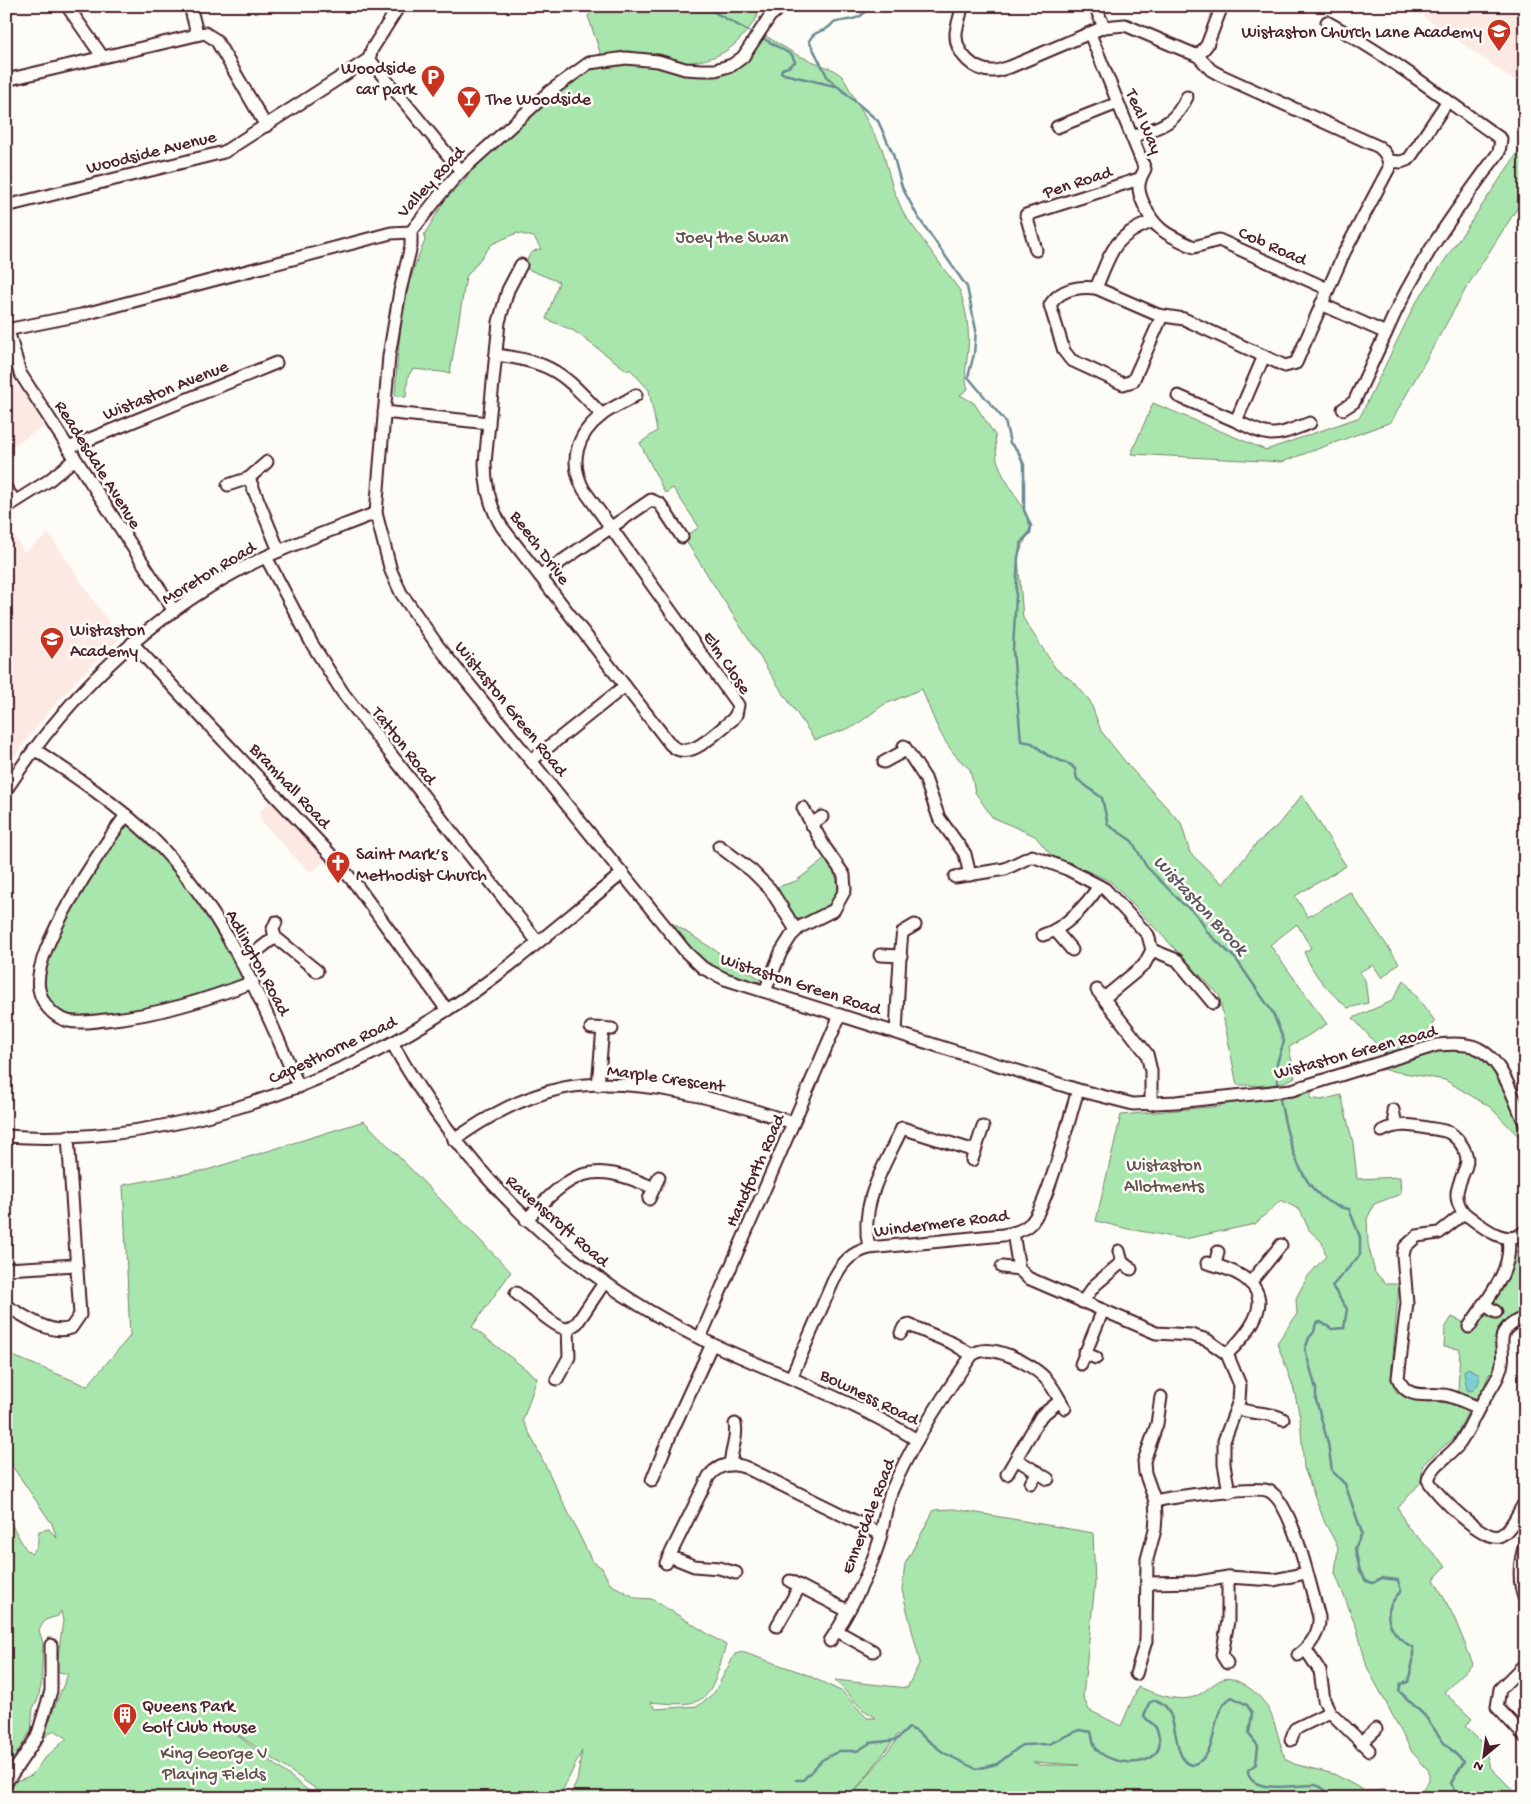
<svg xmlns="http://www.w3.org/2000/svg" width="1531" height="1804" font-family="'Gochi Hand',sans-serif">
  <style>
    .built { fill: #fce9e4 }
    .green { fill: #a8e6ad; stroke: #79826c; fill-rule: evenodd }
    .water { fill: #7ecfd5; stroke: #698991 }
    .lines { fill: none; stroke-linecap: round; stroke-linejoin: round }
    .stream { stroke: #698991; stroke-width: 2.5 }
    .minor-casing { stroke: #4a1f2b; stroke-width: 15 }
    .minor { stroke: #fdfcf7; stroke-width: 11 }
    .labels { text-anchor: middle; stroke-width: 5; stroke-linejoin: round; paint-order: stroke }
    .poi-label { font-size: 18px; fill: #4a1f2b; stroke: #fdfcf7; text-anchor: start }
    .street-label { font-size: 18px; fill: #4a1f2b; stroke: #fdfcf7 }
    .park-label { font-size: 18px; fill: #62514c; stroke: #fdfcf7 }
    .water-label { font-size: 19px; font-style: italic; fill: #5a545e; stroke: #fdfcf7 }
  </style>
  <rect width="100%" height="100%" fill="#fdfcf7"/>
  <filter id="ink" filterUnits="userSpaceOnUse"><feTurbulence type="fractalNoise" baseFrequency=".02" numOctaves="2"/><feDisplacementMap in="SourceGraphic" scale="10" xChannelSelector="R" yChannelSelector="G"/><feConvolveMatrix kernelMatrix="1 2 1 2 8 2 1 2 1" color-interpolation-filters="sRGB"/></filter>
  <g filter="url(#ink)">
    <g class="built">
      <path d="M1432,6H1525V88L1423,16Z"/>
      <path d="M6,369L19,389L21,388L45,426L6,450Z"/>
      <path d="M6,521L24,552L49,534L120,639L77,680L41,721L6,768Z"/>
      <path d="M277,795L331,855L313,871L307,870L260,820L259,813Z"/>
    </g>
    <g class="green">
      <path d="M596,6H753L758,16C733,52 721,59 678,64L732,65L764,35L797,55L834,70L843,77L882,148L893,189L904,214L960,291C966,309 970,331 968,350C967,364 963,375 968,389L960,395L974,403L995,435L997,460L1003,475L1024,510L1031,526L1018,557L1023,618L1056,669L1074,682L1090,701L1101,731L1127,764L1181,823L1190,853L1223,884L1256,844L1277,826L1302,795L1346,866L1295,896L1308,917L1350,892L1399,963L1382,978L1373,965L1359,972L1365,980L1368,1003L1348,1008C1328,991 1314,976 1304,952L1311,948L1297,924L1270,945L1327,1024L1289,1047L1295,1077C1277,1088 1257,1085 1237,1085L1219,995L1110,881L1051,855L1035,836L992,817L975,792L970,769C944,750 933,718 922,689L883,705L855,726L815,740L779,687L684,538L699,527L673,488L665,493L640,443L657,431L649,390L630,369L628,371L574,331L546,319L559,282L525,268C527,258 530,250 541,249L534,237L517,233L492,244L466,277L450,373L413,369L408,376L406,397L395,396C398,345 402,288 425,241L424,235L445,200L468,177L461,171L502,134L602,58L588,16Z"/>
      <path d="M1525,142V196L1468,285L1391,422L1282,462L1131,454L1153,403L1266,450L1360,417L1415,304Z"/>
      <path d="M126,815L172,859L253,982L187,1005L64,1020L39,989L52,937Z"/>
      <path d="M825,859C842,881 846,905 814,915C807,917 801,920 795,918L774,888L796,881Z"/>
      <path d="M667,920L669,921L762,980L753,984L713,968L688,947Z"/>
      <path d="M1404,980L1435,1021L1414,1046L1385,1054L1353,1018L1392,1001Z"/>
      <path d="M1436,1049C1446,1049 1460,1047 1471,1050C1496,1056 1525,1120 1525,1143L1490,1107L1445,1080L1375,1068Z"/>
      <path d="M1316,1082L1310,1098L1321,1100L1341,1095L1353,1143L1357,1179L1400,1177L1401,1194L1374,1204L1367,1219L1368,1244L1375,1273L1387,1284H1399L1391,1379L1396,1392L1414,1401L1451,1403L1469,1410L1455,1437L1423,1464L1421,1482L1398,1508L1407,1526L1446,1566L1434,1579L1454,1617L1473,1664L1444,1692L1472,1719L1465,1726L1484,1745L1490,1767L1521,1798H1418L1429,1780V1771L1412,1752L1367,1667L1357,1629L1335,1573L1338,1547L1325,1523L1304,1468L1300,1417L1293,1386L1277,1343L1297,1314L1296,1298L1308,1276L1326,1256L1322,1242L1309,1230L1300,1210L1281,1200L1255,1224L1185,1239L1128,1229L1096,1221L1121,1115L1221,1106V1096Z"/>
      <path d="M364,1121L511,1272L472,1327L537,1378L523,1420L592,1561L602,1568L610,1584L636,1598L652,1599L726,1645C709,1701 711,1708 650,1702L656,1709L698,1706L714,1693L735,1654L742,1652L803,1673L843,1692L867,1718H876L861,1708L835,1680L907,1688L920,1662L902,1590L905,1564L934,1510L954,1509L1093,1533L1095,1584L1083,1696L1089,1710L1121,1726L1138,1687C1154,1693 1173,1701 1190,1698C1202,1696 1212,1683 1223,1679C1230,1677 1235,1680 1241,1683C1275,1701 1274,1727 1285,1759L1294,1764L1334,1774L1365,1791L1384,1790L1401,1798H569L577,1781L582,1751L559,1798H329L223,1724L318,1798H6V1785L32,1775L43,1760L67,1738L54,1730L41,1740L68,1674L56,1671L63,1621L61,1611L58,1616L45,1620L39,1630L43,1643L41,1686L37,1702L33,1708L31,1731L18,1751L6,1775V1515L25,1548L31,1554L37,1547L39,1531L49,1529L57,1538L52,1524L6,1457V1362L13,1356L87,1386L130,1336L123,1185L207,1170ZM898,1734L900,1736L855,1791ZM1033,1762L1079,1765H1041Z"/>
      <path d="M1525,1242V1311C1507,1318 1500,1319 1495,1339C1500,1350 1498,1361 1494,1372L1489,1374L1479,1399L1458,1392L1460,1349L1444,1347L1445,1328L1452,1317L1463,1322L1464,1327L1484,1315L1493,1319L1498,1311L1489,1303C1502,1287 1516,1268 1514,1247Z"/>
    </g>
    <path class="water" d="M1468,1368L1478,1373C1481,1382 1478,1385 1472,1391L1467,1390L1464,1371Z"/>
    <g class="lines">
      <g class="stream">
        <path d="M703,6L754,34"/>
        <path d="M867,6C865,21 845,19 833,23C824,35 815,28 809,41L828,78L878,121L893,154L902,187L918,217L967,287L976,330L974,354L968,377L1005,421L1010,443L1018,451L1024,465V510L1031,526L1030,533L1022,541L1018,557L1013,650L1021,741L1032,743L1047,755L1071,765L1075,769L1077,779L1102,798L1108,825L1132,841L1146,866L1182,903L1193,911L1202,922L1207,932L1236,959L1273,1013L1284,1041L1277,1063L1278,1088"/>
        <path d="M759,36L792,55L795,62L788,67L782,69L781,72L784,74L835,86"/>
        <path d="M1279,1094C1287,1135 1299,1202 1349,1209L1360,1237V1255L1332,1286L1347,1309L1344,1328L1332,1329L1321,1322L1316,1323L1314,1332L1309,1338L1305,1349L1316,1389V1400L1328,1443L1332,1471L1345,1484L1362,1533L1355,1548L1360,1571L1366,1581L1373,1583L1382,1578L1398,1580L1401,1591C1378,1614 1389,1633 1413,1648V1661L1408,1682L1401,1684L1399,1691L1425,1716L1444,1743L1464,1762L1451,1783L1455,1793L1465,1794L1478,1790L1480,1798"/>
        <path d="M796,1780H803L822,1760L839,1751H857L870,1743L896,1740L909,1728L916,1731L944,1753L976,1769L997,1764L1022,1745L1049,1744L1079,1730L1091,1732C1093,1738 1093,1745 1097,1750C1115,1769 1172,1769 1157,1730C1155,1724 1148,1722 1144,1716L1149,1703L1155,1700C1183,1707 1169,1760 1192,1765C1224,1754 1205,1714 1232,1697L1247,1705L1252,1713L1249,1734L1258,1746L1256,1764L1248,1770C1248,1796 1299,1784 1315,1785C1323,1786 1326,1792 1330,1798"/>
      </g>
      <defs>
        <g id="minor">
          <path d="M67,6L102,56"/>
          <path d="M190,6L197,33"/>
          <path d="M399,6L372,49L369,59L461,171"/>
          <path d="M962,6C961,15 957,24 956,33C955,54 975,72 994,71C999,71 1005,68 1010,67L1104,27L1125,25L1198,56L1211,70L1220,75L1379,147C1386,153 1389,158 1389,168L1344,253L1296,363L1285,366L1184,319L1158,315L1096,288C1111,253 1112,237 1151,222"/>
          <path d="M1095,6L1104,27"/>
          <path d="M1327,22C1388,55 1444,99 1501,139L1499,152C1456,210 1414,267 1386,333"/>
          <path d="M1090,34L1145,169C1137,183 1137,190 1144,205C1155,231 1170,236 1194,247L1219,240L1328,289"/>
          <path d="M1198,56L1207,45L1222,6"/>
          <path d="M6,80L205,33L216,40L266,126"/>
          <path d="M1057,127L1118,103"/>
          <path d="M1132,137C1161,126 1173,126 1187,97"/>
          <path d="M1389,161L1401,162L1409,159L1447,102"/>
          <path d="M6,206L224,152L369,59"/>
          <path d="M411,232V246L400,291L389,356L376,513L391,571L401,593L438,646L686,952L703,968L725,979L1078,1090L1133,1104L1176,1102L1292,1090L1437,1045C1449,1044 1460,1043 1472,1046C1502,1055 1513,1098 1525,1124"/>
          <path d="M1036,250L1026,215L1139,179"/>
          <path d="M521,265L508,290L499,322L485,463C485,486 490,507 502,527L670,744C689,764 716,732 732,720L736,715L738,705L584,490C568,461 577,434 602,415C612,407 626,402 636,395"/>
          <path d="M1096,288C1078,286 1060,289 1050,305L1064,351L1071,360L1123,384L1133,381L1162,316"/>
          <path d="M1321,304L1386,333L1354,402L1343,409"/>
          <path d="M6,330L81,315L391,233L411,232L443,191L461,171L549,92L589,63L626,58L658,61L685,69L701,70H715L732,65L743,57L770,16L782,6"/>
          <path d="M8,330L20,373L174,611"/>
          <path d="M496,355C553,362 564,374 602,415"/>
          <path d="M1178,396L1236,421L1264,356"/>
          <path d="M384,412L489,423"/>
          <path d="M1236,421C1273,439 1272,437 1310,423"/>
          <path d="M68,448L276,363"/>
          <path d="M249,478L279,551"/>
          <path d="M228,485L249,478L267,462"/>
          <path d="M7,490L15,501"/>
          <path d="M10,505L48,481L75,459"/>
          <path d="M266,557L312,644L343,693L537,941"/>
          <path d="M540,576L651,500L660,504L682,537"/>
          <path d="M132,643L331,855L357,886L447,1010"/>
          <path d="M904,746L925,778L939,818L965,854L970,875"/>
          <path d="M34,749C75,776 116,804 152,838C223,908 260,997 299,1087"/>
          <path d="M532,760L625,686"/>
          <path d="M884,762L906,750"/>
          <path d="M6,790C66,698 142,622 239,570C283,547 330,531 376,513"/>
          <path d="M126,815C102,848 31,951 39,989C42,1004 53,1017 68,1021C81,1024 94,1021 106,1020C158,1015 205,1000 253,982"/>
          <path d="M811,824L822,817"/>
          <path d="M719,846L752,871L770,889L796,930"/>
          <path d="M955,877L1005,869L1032,856L1067,869L1105,889L1148,935L1152,950L1144,965L1104,998"/>
          <path d="M276,922L273,929L275,937L317,971"/>
          <path d="M1055,930L1072,950"/>
          <path d="M1043,935C1065,929 1087,904 1099,886"/>
          <path d="M1152,950L1177,960L1213,1003"/>
          <path d="M880,955L901,956"/>
          <path d="M243,962L275,937"/>
          <path d="M1097,990L1147,1054L1151,1071V1104"/>
          <path d="M765,991L781,952L791,936L800,927L834,910L845,890L844,875L824,846L803,808"/>
          <path d="M591,1028L612,1029"/>
          <path d="M896,1033C897,1019 900,937 903,932L915,925"/>
          <path d="M392,1043C467,1177 572,1279 712,1344C781,1376 853,1400 917,1440"/>
          <path d="M598,1085L603,1028"/>
          <path d="M1393,1110L1396,1125"/>
          <path d="M1382,1131C1397,1123 1410,1125 1427,1128C1434,1129 1444,1130 1450,1133C1460,1140 1470,1154 1466,1166C1460,1184 1450,1195 1464,1213"/>
          <path d="M6,1136C156,1147 322,1092 447,1010C508,971 565,919 623,873"/>
          <path d="M454,1140C488,1116 522,1097 563,1088C631,1074 729,1101 793,1123"/>
          <path d="M972,1160L983,1127"/>
          <path d="M649,1199L659,1177"/>
          <path d="M526,1220C573,1171 589,1159 654,1188"/>
          <path d="M1013,1233L1019,1269L1028,1278L1156,1333L1191,1335L1207,1340L1227,1354L1240,1385L1239,1401L1224,1441V1464L1229,1492"/>
          <path d="M869,1248C859,1203 884,1167 902,1128L975,1151"/>
          <path d="M1119,1251L1122,1262L1131,1269"/>
          <path d="M1207,1263C1273,1279 1272,1311 1227,1354"/>
          <path d="M1215,1265L1218,1252"/>
          <path d="M1002,1267L1019,1269"/>
          <path d="M6,1269L77,1265"/>
          <path d="M1250,1283L1281,1245"/>
          <path d="M516,1293C528,1302 557,1330 568,1329L577,1323L604,1283"/>
          <path d="M1082,1302L1095,1285L1122,1262"/>
          <path d="M1483,1304L1496,1312"/>
          <path d="M6,1306C24,1315 50,1336 71,1328L80,1315L68,1136"/>
          <path d="M1525,1317C1485,1334 1512,1347 1498,1376C1493,1387 1486,1396 1480,1406C1473,1419 1468,1431 1460,1443C1450,1457 1432,1464 1428,1480C1436,1495 1483,1541 1499,1536C1511,1532 1518,1512 1525,1502"/>
          <path d="M1469,1327C1485,1301 1514,1271 1508,1239"/>
          <path d="M901,1333L904,1327L909,1325L952,1343L972,1355"/>
          <path d="M700,1338L840,1015"/>
          <path d="M1084,1353L1096,1358"/>
          <path d="M1081,1364L1103,1310"/>
          <path d="M791,1378L835,1277C843,1261 852,1253 869,1248L1003,1235C1014,1233 1023,1231 1031,1223C1048,1205 1069,1118 1078,1090"/>
          <path d="M557,1379L569,1357L568,1329"/>
          <path d="M1237,1408C1252,1415 1268,1411 1283,1419"/>
          <path d="M1479,1408C1469,1404 1459,1399 1449,1396C1429,1391 1408,1403 1398,1378L1407,1303L1403,1255L1405,1247L1417,1236L1439,1233L1464,1213C1479,1224 1507,1250 1525,1231"/>
          <path d="M1016,1459L1048,1479"/>
          <path d="M730,1465C731,1451 738,1436 735,1424"/>
          <path d="M1007,1474L1041,1416L1060,1401"/>
          <path d="M652,1480L671,1433L712,1344"/>
          <path d="M1031,1483L1038,1472"/>
          <path d="M1155,1501C1172,1497 1257,1485 1269,1491C1293,1503 1311,1590 1319,1617C1320,1634 1310,1646 1298,1655"/>
          <path d="M1525,1545C1519,1562 1518,1583 1525,1600"/>
          <path d="M669,1556L694,1566L719,1568L736,1573"/>
          <path d="M666,1563L709,1476C719,1464 732,1462 747,1468L881,1534"/>
          <path d="M790,1581L848,1611"/>
          <path d="M1147,1583L1198,1582L1228,1577L1274,1580L1306,1573"/>
          <path d="M777,1626L800,1586"/>
          <path d="M837,1631L873,1651"/>
          <path d="M830,1641C849,1613 869,1574 879,1542C884,1525 885,1506 892,1490C910,1447 945,1393 972,1355C990,1341 1032,1364 1045,1378C1054,1387 1058,1398 1065,1408"/>
          <path d="M1306,1650L1320,1671L1324,1700L1330,1712L1369,1750"/>
          <path d="M1227,1663L1222,1655L1228,1621V1577"/>
          <path d="M1525,1664L1500,1689L1497,1707L1525,1737"/>
          <path d="M1136,1674L1146,1641L1147,1559L1155,1530L1156,1516L1155,1501L1145,1473L1144,1461L1157,1424L1161,1397"/>
          <path d="M1291,1740L1295,1729L1330,1712"/>
          <path d="M1361,1743L1376,1729"/>
          <path d="M6,1783L37,1737L51,1691V1645"/>
        </g>
      </defs>
      <use href="#minor" class="minor-casing"/>
      <use href="#minor" class="minor"/>
    </g>
  </g>
  <defs>
    <symbol id="school-pin" viewBox="-11 -11 22 30"><path d="M0 17L-7.5 6A9.5 9.5 0 1 1 7.5 6Z" fill="#c8321e" stroke="#fdfcf7"/><path d="M0-5L7-2L0 1L-7-2ZM-4 1L0 2.5L4 1V4Q0 6-4 4Z" fill="#fff"/></symbol>
    <symbol id="parking-pin" viewBox="-11 -11 22 30"><path d="M0 17L-7.5 6A9.5 9.5 0 1 1 7.5 6Z" fill="#c8321e" stroke="#fdfcf7"/><path d="M-3.5-5.5H1a3.5 3.5 0 0 1 0 7H-1V5.5H-3.5ZM-1-3.4V-.6H.8a1.4 1.4 0 0 0 0-2.8Z" fill="#fff"/></symbol>
    <symbol id="bar-pin" viewBox="-11 -11 22 30"><path d="M0 17L-7.5 6A9.5 9.5 0 1 1 7.5 6Z" fill="#c8321e" stroke="#fdfcf7"/><path d="M-6-5H6L.8 .8V4.5H3.5V6h-7V4.5H-.8V.8Z" fill="#fff"/></symbol>
    <symbol id="church-pin" viewBox="-11 -11 22 30"><path d="M0 17L-7.5 6A9.5 9.5 0 1 1 7.5 6Z" fill="#c8321e" stroke="#fdfcf7"/><path d="M-1.2-6h2.4v3.5h3.3v2.4h-3.3V6h-2.4V-.1h-3.3v-2.4h3.3Z" fill="#fff"/></symbol>
    <symbol id="building-pin" viewBox="-11 -11 22 30"><path d="M0 17L-7.5 6A9.5 9.5 0 1 1 7.5 6Z" fill="#c8321e" stroke="#fdfcf7"/><path d="M-4-6H4V6H1V3H-1V6H-4ZM-2.5-4.3h1.7v1.8h-1.7ZM.8-4.3h1.7v1.8H.8ZM-2.5-1h1.7V.8h-1.7ZM.8-1h1.7V.8H.8Z" fill="#fff"/></symbol>
  </defs>
  <g fill-rule="evenodd">
    <use href="#school-pin" x="1485" y="17" width="28" height="38"/>
    <use href="#parking-pin" x="419" y="63" width="28" height="38"/>
    <use href="#bar-pin" x="455" y="84" width="28" height="38"/>
    <use href="#school-pin" x="38" y="625" width="28" height="38"/>
    <use href="#church-pin" x="324" y="849" width="28" height="38"/>
    <use href="#building-pin" x="111" y="1701" width="28" height="38"/>
  </g>
  <g class="labels">
    <g class="poi-label">
      <text x="1482" y="37" text-anchor="end">Wistaston Church Lane Academy</text>
      <text x="416" y="73" text-anchor="end">Woodside<tspan x="416" dy="21">car park</tspan></text>
      <text x="486" y="104">The Woodside</text>
      <text x="70" y="635">Wistaston<tspan x="70" dy="21">Academy</tspan></text>
      <text x="356" y="859">Saint Mark’s<tspan x="356" dy="21">Methodist Church</tspan></text>
      <text x="142" y="1711">Queens Park<tspan x="142" dy="21">Golf Club House</tspan></text>
    </g>
    <g class="street-label">
      <text transform="translate(1145 121) rotate(67)" y="6">Teal Way</text>
      <text transform="translate(151 151) rotate(-14)" y="6">Woodside Avenue</text>
      <text transform="translate(430 181) rotate(-47)" y="6">Valley Road</text>
      <text transform="translate(1077 181) rotate(-18)" y="6">Pen Road</text>
      <text transform="translate(1273 245) rotate(24)" y="6">Cob Road</text>
      <text transform="translate(165 389) rotate(-22)" y="6">Wistaston Avenue</text>
      <text transform="translate(99 464) rotate(58)" y="6">Readesdale Avenue</text>
      <text transform="translate(541 547) rotate(53)" y="6">Beech Drive</text>
      <text transform="translate(208 572) rotate(-31)" y="6">Moreton Road</text>
      <text transform="translate(728 662) rotate(56)" y="6">Elm Close</text>
      <text transform="translate(512 708) rotate(51)" y="6">Wistaston Green Road</text>
      <text transform="translate(405 745) rotate(52)" y="6">Tatton Road</text>
      <text transform="translate(291 785) rotate(47)" y="6">Bramhall Road</text>
      <text transform="translate(259 962) rotate(62)" y="6">Adlington Road</text>
      <text transform="translate(801 983) rotate(18)" y="6">Wistaston Green Road</text>
      <text transform="translate(332 1049) rotate(-25)" y="6">Capesthorne Road</text>
      <text transform="translate(1355 1051) rotate(-15)" y="6">Wistaston Green Road</text>
      <text transform="translate(666 1077) rotate(8)" y="6">Marple Crescent</text>
      <text transform="translate(754 1170) rotate(-66)" y="6">Handforth Road</text>
      <text transform="translate(558 1220) rotate(41)" y="6">Ravenscroft Road</text>
      <text transform="translate(941 1222) rotate(-7)" y="6">Windermere Road</text>
      <text transform="translate(870 1396) rotate(26)" y="6">Bowness Road</text>
      <text transform="translate(867 1516) rotate(-69)" y="6">Ennerdale Road</text>
    </g>
    <g class="park-label">
      <text x="732" y="242">Joey the Swan</text>
      <text x="1164" y="1170">Wistaston<tspan x="1164" dy="21">Allotments</tspan></text>
      <text x="214" y="1758">King George V<tspan x="214" dy="21">Playing Fields</tspan></text>
    </g>
    <g class="water-label">
      <text transform="translate(1202 904) rotate(47)" y="7">Wistaston Brook</text>
    </g>
  </g>
  <rect width="1531" height="1804" fill="none" stroke="#fdfcf7" stroke-width="25"/>
  <rect x="12" y="12" width="1506" height="1779" fill="none" stroke="#4a1f2b" stroke-width="2" filter="url(#ink)"/>
  <g transform="translate(1484 1756) rotate(209)" stroke="#fdfcf7" stroke-width="4" paint-order="stroke">
  <path d="M0-4L9 19L0 12L-9 19Z" fill="#4a1f2b"/>
  <text y="-8" font-size="14" font-weight="bold" text-anchor="middle" fill="#4a1f2b">N</text>
  </g>
</svg>
